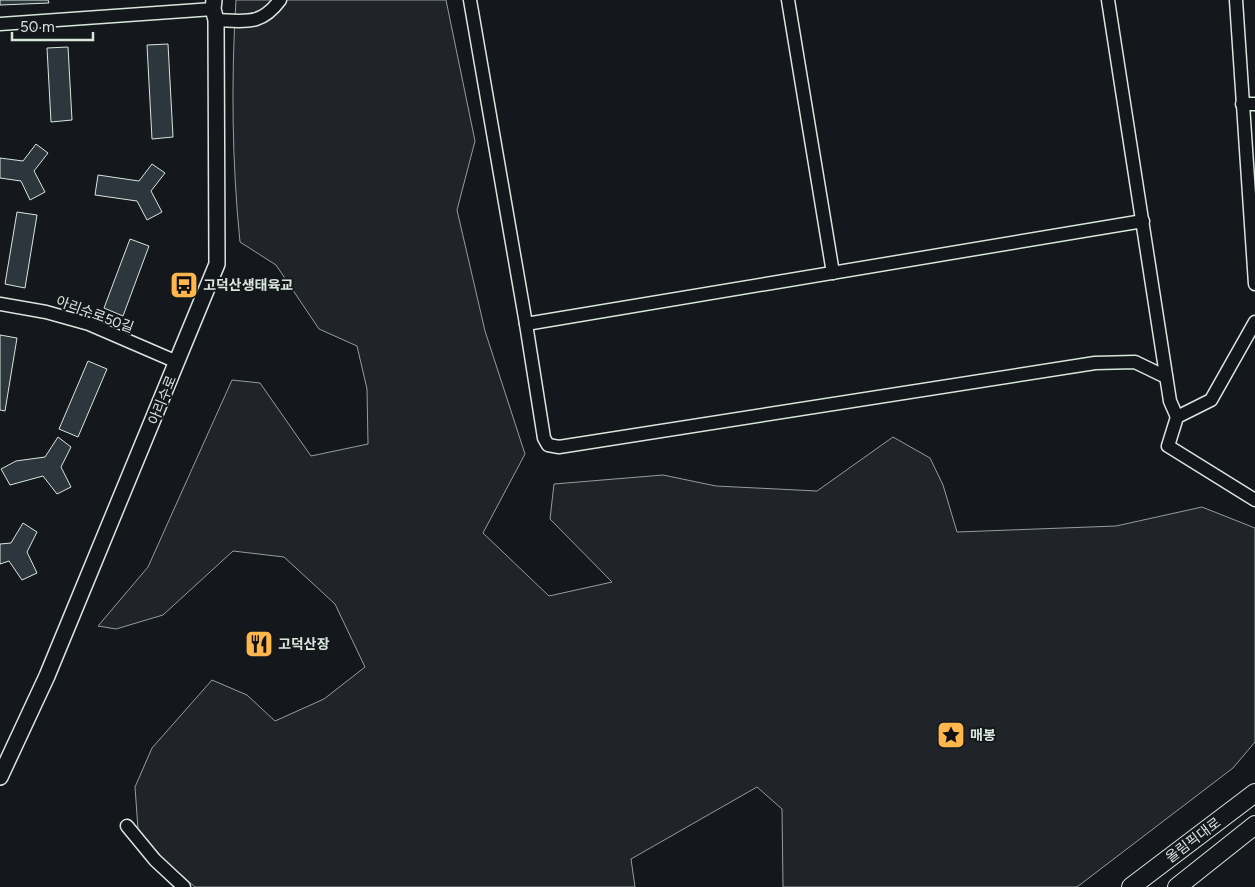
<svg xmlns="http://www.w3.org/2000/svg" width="1255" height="887" font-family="Figtree,'Noto Sans KR',sans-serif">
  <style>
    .green { fill: #202428; stroke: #939e99 }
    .building { fill: #2c363c; stroke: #d8e6dc }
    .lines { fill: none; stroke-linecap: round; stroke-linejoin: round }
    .minor-casing { stroke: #d8e6dc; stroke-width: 15 }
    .major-casing { stroke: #d8e6dc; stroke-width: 18 }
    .highway-casing { stroke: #d8e6dc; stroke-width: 20 }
    .minor { stroke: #14181c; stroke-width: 12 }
    .major { stroke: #14181c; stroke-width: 15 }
    .highway { stroke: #14181c; stroke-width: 18 }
    .labels { text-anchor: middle; stroke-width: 4; stroke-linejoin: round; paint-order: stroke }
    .poi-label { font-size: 14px; font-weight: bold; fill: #d8e6dc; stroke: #14181c; text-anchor: start }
    .street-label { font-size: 14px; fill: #d8e6dc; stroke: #14181c }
  </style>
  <rect width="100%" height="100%" fill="#14181c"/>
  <path class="green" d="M236,0H446L475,141L457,210L485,331L525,454L483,533L549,596L612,582L550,519L554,484L663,475L716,486L817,491L893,437L930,458L943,485L957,532L1116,526L1202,507L1255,528V742L1233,768L1077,887H783L782,809L757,787L631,859L635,887H195L165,861L138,829L135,787L152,748L212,680L247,695L275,721L324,699L365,667L335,604L284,557L233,551L163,615L116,629L98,626L148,567L232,380L260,383L311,456L368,444L367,389L357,346L319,329L276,265L240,242C232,163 231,79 236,0Z"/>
  <g class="building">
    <path d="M0,0H48L49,3L0,5Z"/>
    <path d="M168,44L173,137L152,139L147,45Z"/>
    <path d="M68,47L72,120L51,122L47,48Z"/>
    <path d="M36,144L48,153L34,171L45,192L30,200L21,181L0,178V158L23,161Z"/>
    <path d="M152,164L165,173L151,191L162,212L147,220L137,201L95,195L98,175L139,181Z"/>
    <path d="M17,212L37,215L25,288L5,284Z"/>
    <path d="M130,239L149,246L123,316L104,308Z"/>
    <path d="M0,335L17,338L5,411L0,410Z"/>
    <path d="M88,361L107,369L78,437L59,429Z"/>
    <path d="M58,437L71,447L61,467L71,487L57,494L43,476L10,485L1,469L16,461L45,457Z"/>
    <path d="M23,523L37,532L27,552L37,573L22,580L9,561L0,564V544L11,543Z"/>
  </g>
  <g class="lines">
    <defs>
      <g id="minor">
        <path d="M470,0L526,324L1143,221"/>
        <path d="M788,0L833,273"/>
        <path d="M1108,0L1170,401L1177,417"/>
        <path d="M1236,0L1255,284"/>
        <path d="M216,20C245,21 261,26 280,0"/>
        <path d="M0,24L213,9"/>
        <path d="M1242,104H1255"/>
        <path d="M0,304L46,312L89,324L177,362"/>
        <path d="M1255,322L1211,400L1177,417L1168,446L1255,500"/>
        <path d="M526,324L544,438L548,445L559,447L1095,363L1135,362L1166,377"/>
        <path d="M127,826L155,860L184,887"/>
      </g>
      <path id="major" d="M0,777L47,676L217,264L216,20L213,9L214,0"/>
      <g id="highway">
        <path d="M1131,887L1255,793"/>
        <path d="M1177,887L1255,825"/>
      </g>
    </defs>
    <use href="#minor" class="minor-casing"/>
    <use href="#major" class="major-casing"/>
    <use href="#highway" class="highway-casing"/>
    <use href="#minor" class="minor"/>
    <use href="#major" class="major"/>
    <use href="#highway" class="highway"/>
  </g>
  <defs>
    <symbol id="bus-square" viewBox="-11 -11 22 22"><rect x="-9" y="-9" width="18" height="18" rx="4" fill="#ffb74d" stroke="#14181c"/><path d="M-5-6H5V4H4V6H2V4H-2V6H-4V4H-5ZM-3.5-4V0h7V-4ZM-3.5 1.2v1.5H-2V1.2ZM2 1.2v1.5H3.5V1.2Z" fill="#111"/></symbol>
    <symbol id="restaurant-square" viewBox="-11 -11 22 22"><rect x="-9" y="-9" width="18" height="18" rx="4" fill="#ffb74d" stroke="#14181c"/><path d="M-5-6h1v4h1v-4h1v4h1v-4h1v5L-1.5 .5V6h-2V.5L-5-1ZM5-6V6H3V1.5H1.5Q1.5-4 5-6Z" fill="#111"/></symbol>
    <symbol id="sight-square" viewBox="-11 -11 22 22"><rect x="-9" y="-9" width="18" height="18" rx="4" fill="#ffb74d" stroke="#14181c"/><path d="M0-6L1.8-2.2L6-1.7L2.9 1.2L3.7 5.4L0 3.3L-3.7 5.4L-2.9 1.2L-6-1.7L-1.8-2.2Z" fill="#111"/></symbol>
  </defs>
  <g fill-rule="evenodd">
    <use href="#bus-square" x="168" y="269" width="32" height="32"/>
    <use href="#restaurant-square" x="243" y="628" width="32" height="32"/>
    <use href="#sight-square" x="935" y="719" width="32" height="32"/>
  </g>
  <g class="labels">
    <g class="poi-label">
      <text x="203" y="290">고덕산생태육교</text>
      <text x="278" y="649">고덕산장</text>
      <text x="970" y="740">매봉</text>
    </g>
    <g class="street-label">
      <text transform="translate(95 314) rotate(20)" y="5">아리수로50길</text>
      <text transform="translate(162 400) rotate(-68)" y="5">아리수로</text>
      <text transform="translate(1193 840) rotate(-37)" y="5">올림픽대로</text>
    </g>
  </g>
  <path d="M12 32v8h81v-8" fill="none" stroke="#d8e6dc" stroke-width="2.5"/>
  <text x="20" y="32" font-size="15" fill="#d8e6dc" stroke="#14181c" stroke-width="4" paint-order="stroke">50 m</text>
</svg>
